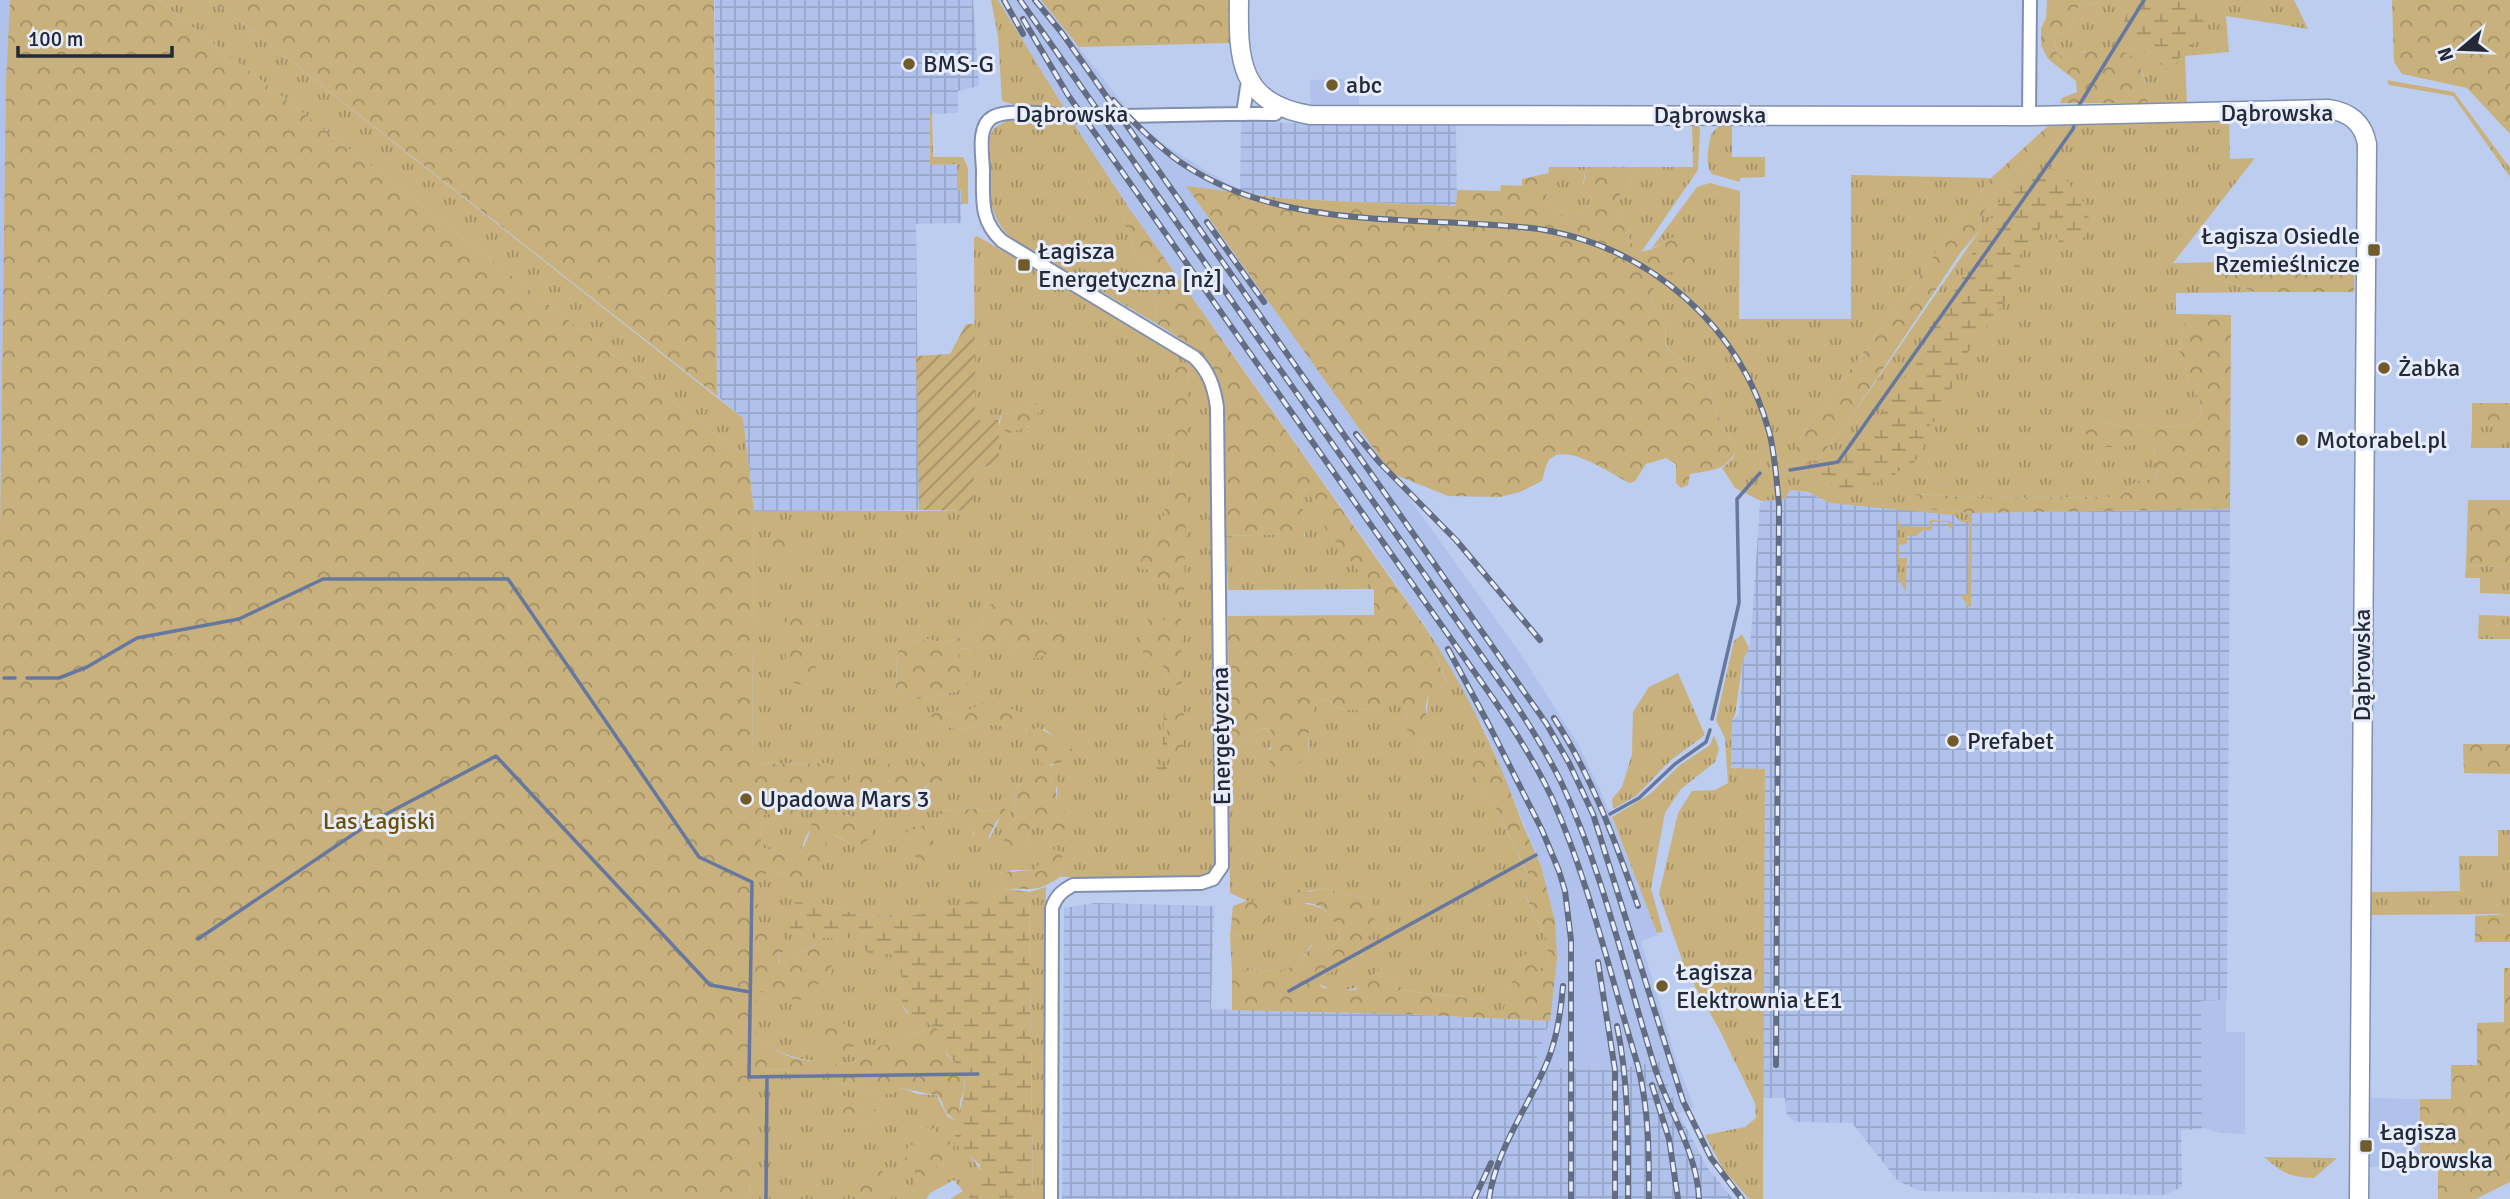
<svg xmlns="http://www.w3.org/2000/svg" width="2510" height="1199" font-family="Signika,sans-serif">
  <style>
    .built { fill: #b0c2eb }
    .industrial { fill: url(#industrial-grid) }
    .grass { fill: url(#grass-tufts); fill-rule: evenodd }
    .forest { fill: url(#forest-crowns) }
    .wetland { fill: url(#wetland-marsh) }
    .garden { fill: url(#garden-furrows) }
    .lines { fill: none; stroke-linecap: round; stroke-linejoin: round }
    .stream { stroke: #6677a0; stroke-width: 3.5 }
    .street-casing { stroke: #808fb0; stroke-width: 16 }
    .secondary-casing { stroke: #808fb0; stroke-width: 21 }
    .street { stroke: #fff; stroke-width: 12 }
    .secondary { stroke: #fff; stroke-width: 18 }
    .rail-casing { stroke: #626c82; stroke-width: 6 }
    .rail { stroke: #e7edfc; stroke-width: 3.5; stroke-dasharray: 10; stroke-linecap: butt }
    .poi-dot { fill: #705b2a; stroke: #e7edfc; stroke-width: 2.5 }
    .labels { text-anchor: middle; stroke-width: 6; stroke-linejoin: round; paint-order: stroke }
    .poi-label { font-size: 24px; fill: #232936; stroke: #e7edfc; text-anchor: start }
    .street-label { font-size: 24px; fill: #232936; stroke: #e7edfc }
    .park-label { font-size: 24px; fill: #6a5003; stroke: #e7edfc }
  </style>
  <defs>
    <pattern id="industrial-grid" width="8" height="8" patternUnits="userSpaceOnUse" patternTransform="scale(1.75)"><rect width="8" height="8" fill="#b0c2eb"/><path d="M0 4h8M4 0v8" fill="none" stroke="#97a7ca"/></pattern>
    <pattern id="grass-tufts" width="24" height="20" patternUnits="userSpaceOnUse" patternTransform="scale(1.75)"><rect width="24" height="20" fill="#c8b17d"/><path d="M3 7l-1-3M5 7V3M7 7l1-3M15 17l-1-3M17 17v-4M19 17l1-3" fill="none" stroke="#a29067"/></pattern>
    <pattern id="forest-crowns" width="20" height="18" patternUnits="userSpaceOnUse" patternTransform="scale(1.75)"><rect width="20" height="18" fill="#c8b17d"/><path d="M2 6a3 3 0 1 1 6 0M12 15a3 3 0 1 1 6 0" fill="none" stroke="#a29067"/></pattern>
    <pattern id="wetland-marsh" width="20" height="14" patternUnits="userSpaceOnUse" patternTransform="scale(1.75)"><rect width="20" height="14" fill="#c8b17d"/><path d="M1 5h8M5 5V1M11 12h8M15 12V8" fill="none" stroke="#a29067"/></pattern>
    <pattern id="garden-furrows" width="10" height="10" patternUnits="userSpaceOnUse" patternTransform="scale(1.75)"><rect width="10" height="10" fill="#c8b17d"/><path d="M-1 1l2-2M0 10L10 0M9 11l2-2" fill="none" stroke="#a29067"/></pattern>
  </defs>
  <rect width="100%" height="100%" fill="#bdcdf0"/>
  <g class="built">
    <path d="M0,0H10L6,82L0,527Z"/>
    <path d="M998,0H1041L1129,111H1066Z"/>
    <path d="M1359,79V111L1311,109L1310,80Z"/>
    <path d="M1071,121H1135L1168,147L1229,184L1225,192L1187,187L1522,656L1577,742L1602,794L1658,935L1641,941L1677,1062L1694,1107L1679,1114L1659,1061L1615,1070L1549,1068L1536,1062L1550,1020L1541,866L1487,734L1426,626L1129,208Z"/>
    <path d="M2201,1001H2226V1032H2245V1134L2220,1133L2200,1127Z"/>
    <path d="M2368,1098L2420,1099V1167H2367Z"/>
  </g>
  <g class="industrial">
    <path d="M715,0H973L979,86L958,91V113L930,114L931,165L957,164V189L961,190V223L916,224L919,510L754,511L743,418L717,396Z"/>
    <path d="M1241,122L1456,125L1457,206L1290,199L1240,192Z"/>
    <path d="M1790,490L1809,493L1830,503L1972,513L2230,509L2227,1000L2201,1001L2202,1129L2181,1130L2182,1187L2165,1195L1920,1191L1898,1181L1852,1123L1795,1122L1787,1115L1785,1098H1762L1765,769H1731L1732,720L1739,714L1743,660L1749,648L1751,634L1760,503L1768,499L1784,500Z"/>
    <path d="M1095,903L1214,906L1211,1009L1401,1014L1550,1021L1536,1061L1549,1068L1615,1070L1659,1061L1679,1114L1707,1167L1733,1199H1062L1064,908Z"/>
  </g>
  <g class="grass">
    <path d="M158,0H213L743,418L748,460Z"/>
    <path d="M991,0H998L1066,111L1024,108L1002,101L998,36Z"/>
    <path d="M2099,0H2294L2308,29L2226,16L2229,52L2185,56L2187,105L2148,103L2143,73L2084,51L2075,57L2065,59L2057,53L2054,38L2057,34L2071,31L2075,12L2080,4L2098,3Z"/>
    <path d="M2387,80L2454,92L2510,168V177L2453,96L2389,85Z"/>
    <path d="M930,113H932L933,157H963L968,168V204H961V190H957V164L930,165Z"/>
    <path d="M2229,119L2230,159L2255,158L2173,263L2255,292L2176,293V314H2186L2179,351L2186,366L2189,387L2200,398L2201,414L2197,423L2175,427L2146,425L2126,428L2092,417L2113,447L2143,443L2154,445L2157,479L2137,481L2120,497L1979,498L1916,494L1914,508L1972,513L1971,607L1967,606L1961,595L1968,594L1969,523L1961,522L1954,515L1830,503L1808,492L1790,490L1785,499L1761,501L1735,488L1722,468L1732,460L1737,448L1724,431L1711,397L1706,390L1689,383L1683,377L1685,361C1666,349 1664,349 1666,326C1650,306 1650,300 1657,275L1691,269L1668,239L1651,249L1697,187L1710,183L1740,191L1739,319H1851V175L1991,178L1798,441L1818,459L1847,423L1979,231L1983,213L2012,173L2041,157L2056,143L2068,122Z"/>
    <path d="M1071,120L1129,208L1122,216L1135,254L1152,267L1157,324L1011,238C982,211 990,175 990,138L993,129L1006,121Z"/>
    <path d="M1732,121V157H1765V177L1740,178V182L1712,174C1704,163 1709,147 1711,134L1721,124Z"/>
    <path d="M1692,123H1697L1700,129L1698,170L1642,251L1636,252L1616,211V199L1628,184L1637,167H1693Z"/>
    <path d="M1549,167H1586L1583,184L1595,200L1581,213L1565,217L1557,212L1546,199Z"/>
    <path d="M977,236L1155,339L1193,365L1204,379L1211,399L1218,861C1213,873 1208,875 1196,877H1060L1063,852L1034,870H1011L1003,881L1008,889L943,911L900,918L857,914L821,903L796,938H854L869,954H891C902,971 906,984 901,1004L907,1013L935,1026L904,1039L871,1049L864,1057L856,1061L832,1065L831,1079L835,1082L885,1094H890L903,1088L917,1094L936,1095L948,1117L959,1122L955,1132C958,1138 960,1148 965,1152C984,1169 987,1179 967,1199H950L963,1191L954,1180L930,1193L926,1199H890L893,1190L857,1183L862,1196L856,1199H749L754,1069L803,1070L815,1061C793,1059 775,1051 755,1039L756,990C778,991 806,990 826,980L815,945L780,963L778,954L787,950L758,934V875L774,871L786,877L825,839L834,835L853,845L849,815C836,817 824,818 813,827C800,838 806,858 788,862L778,851L764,848L761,845L762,815L771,813L793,820L807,799L816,796L830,763L752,764L754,511H973V467L999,466V426L1029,427L1030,403L1027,410L1002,414L999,420H975L974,238ZM1175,365H1189L1185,473L1159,578L1154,570L1139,565L1156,526L1164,516L1175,445ZM1012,605L1024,627L1033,632L1056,614L1012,652L1009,638L1006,635L997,640L990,653L982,655L969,648L960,649L957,658L966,686L957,691L918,699L896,689L897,654L902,645L926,639L945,643L977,630L980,627L985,608ZM1181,617L1170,683L1165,669L1158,662ZM938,710L957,716L966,713L1007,726L983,724L959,730L935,723ZM1043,728L1055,737L1073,736L1068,758L1050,766ZM920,766L948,779L929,784L916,799L903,803L868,800L910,767ZM1020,784L1057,787V804L1042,821H1037L1031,829L1024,852L1004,839L1015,816L1014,791ZM1005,808L990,838L973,835L975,823L940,811L974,809L992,811ZM847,1096L863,1108H873L877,1117L843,1129L835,1111ZM919,1128L946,1161L929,1170L920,1187L916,1188C915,1174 913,1155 925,1144Z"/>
    <path d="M2472,426H2510V448H2471Z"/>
    <path d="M1303,489L1309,490L1326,530L1374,589L1228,590L1226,536L1283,534L1305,536L1301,493Z"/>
    <path d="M1898,518L1900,526L1929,527L1930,520L1950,521L1953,525L1950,530L1948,522H1932V530L1922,531L1916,536H1907V544L1899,545V558H1907L1906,592L1898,578Z"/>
    <path d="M2466,565L2510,567V594L2480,593V578H2465Z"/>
    <path d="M1396,586C1441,645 1477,711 1506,780L1478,748L1471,754V766L1480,787L1495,807L1528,875L1525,896L1547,940L1548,962L1544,971H1537L1520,957L1501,1018L1484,1000L1398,990L1388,974C1365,985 1337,1001 1315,980L1362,956L1357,944L1372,900L1322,888L1293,895L1294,903C1321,904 1335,911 1341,939L1330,948L1311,945L1299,963L1288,970L1232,971L1230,936L1256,933L1268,915L1265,909L1230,893L1229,747H1239C1248,739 1257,727 1271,728L1273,739L1269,750L1307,756L1309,751L1308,735L1314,720L1313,709L1316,704L1325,698C1331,702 1338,709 1345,710C1347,710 1370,710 1372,709C1381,707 1389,695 1398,701C1412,712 1404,737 1415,753L1423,739L1429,693L1436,685L1447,682L1427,635Z"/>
    <path d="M2479,615L2510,616V639H2478Z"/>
    <path d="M1742,634L1749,648L1743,660L1735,715L1732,720L1731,768L1765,769L1763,1199H1749L1723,1169L1705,1135L1745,1127L1756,1118L1755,1103L1720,1031L1685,968L1659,894L1678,813L1692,791L1715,790L1728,783L1725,738L1716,720L1734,641Z"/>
    <path d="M1678,673L1705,735L1671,760L1636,796L1613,809L1612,799L1622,787L1632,754L1633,712L1649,687Z"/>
    <path d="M1714,735L1719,749L1715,762L1681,789L1665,813L1651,888L1663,932L1657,933L1612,817L1650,794L1680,765L1710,745Z"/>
    <path d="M2498,830H2510V914L2370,915L2371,892L2460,891L2459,856H2498Z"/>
    <path d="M1046,887L1044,1199H1033L1029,892Z"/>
    <path d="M2264,1157L2337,1158L2314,1178C2289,1177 2283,1173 2264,1157Z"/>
  </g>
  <g class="forest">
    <path d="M10,0H158L748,460L754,511L752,764L830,763L837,775L816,796L807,799L793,820L775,822L771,814L762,815L761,844L764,848L778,851L788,862C804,858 813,825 814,810L826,806C845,823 854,810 872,823V835L864,844L853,845L835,835L826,839L828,859L811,876L786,877L774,871L758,876V933L782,935L790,946L787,950L778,954L779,963L820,943L825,945L831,959L832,973L826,980L817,985L815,995C795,1008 776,990 756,991V1039C775,1051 793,1061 816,1061L813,1066L803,1070L755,1069L749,1199H0V527L6,82Z"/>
    <path d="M213,0H714L717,396Z"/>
    <path d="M1041,0H1230V43L1079,47Z"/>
    <path d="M2047,0H2099V3L2080,4L2075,12L2071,31L2057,34L2054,38L2057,53L2065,59C2075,57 2081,52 2091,50C2098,48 2105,49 2113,50C2143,52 2144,78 2148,103H2060L2062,98L2077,92L2076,81L2048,59L2041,45V28L2046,18Z"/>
    <path d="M2392,0H2510V134L2467,88L2402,74L2394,62Z"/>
    <path d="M2068,122L2056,143L2041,157L2012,173L1983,213L1979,231L1961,252L1847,423L1818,459L1810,463L1800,465L1793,460L1798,441L1991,178L2051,123Z"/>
    <path d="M1586,167H1637L1628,184L1616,199V211L1636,252C1641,251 1647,251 1652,249C1657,247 1661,243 1666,240C1681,232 1698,236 1701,253L1691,269L1657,276C1650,300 1650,306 1666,326C1663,349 1666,349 1685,361L1687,369L1683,377L1689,383L1706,390L1711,397L1724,431L1737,448C1728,471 1712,470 1690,474L1688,485L1681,488L1676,483V464L1666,458L1646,464L1635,481L1629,483C1612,474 1565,441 1549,460C1545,466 1544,475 1542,481L1520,492L1500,497L1448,496L1391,473L1186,186L1290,199L1456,206L1457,190L1500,191L1501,185L1522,186V179L1549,173L1546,199L1557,212L1565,217L1581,213L1595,200L1583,189Z"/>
    <path d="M1129,208L1396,586L1427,635L1447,683C1419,688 1427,714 1427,737L1423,739L1415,753C1400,741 1415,714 1398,702C1389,695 1381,707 1373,709C1370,710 1348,710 1345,710C1339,709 1331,702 1325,698C1310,707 1316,706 1314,721C1313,726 1308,731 1308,737C1307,742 1310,748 1308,754C1303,764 1285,772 1275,774L1271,771C1267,754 1274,743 1270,728C1257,727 1248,739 1239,747H1229L1228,616L1374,615V590L1326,530L1308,490L1303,489L1301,494L1305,531L1302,541L1291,542L1283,534L1226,536C1225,504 1227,390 1212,368C1198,348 1177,337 1157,324L1152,267L1135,254L1122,216Z"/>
    <path d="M2355,260L2354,292H2255L2173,263Z"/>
    <path d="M2186,314L2231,315L2230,509L1972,513L1914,508L1915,494L1979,498L2120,497L2137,481L2157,479L2154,445C2137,442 2118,450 2102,446C2095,444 2089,436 2084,432L2092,417L2126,428L2146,425L2175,427L2197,423L2201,414L2200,399L2189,387L2186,366L2179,351Z"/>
    <path d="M1175,364L1189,365L1184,594L1174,599L1169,595L1168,581L1159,579L1154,570L1141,569L1139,565L1156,526L1164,515L1175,445Z"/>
    <path d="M1033,402L1041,405L1034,424L1007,434L1002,426H999L1002,414L1027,410L1030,403Z"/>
    <rect x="2472" y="403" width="38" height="23"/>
    <path d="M2468,500H2510V567L2466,565Z"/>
    <path d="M782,534L799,539L802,545C794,557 786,557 773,556L769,551L773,537Z"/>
    <path d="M785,598L791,600L806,620L802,625L787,632L774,626V620L777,618L786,622L788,619Z"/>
    <path d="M1002,602L1012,605L1024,627L1033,632L1056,614L1065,616C1074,631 1054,654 1038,658C1029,660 1020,657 1012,652L1009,638L1006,635L997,640L991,653L982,656L969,648L960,649L958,658L970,665L974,673L966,686L957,691L918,699L896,689L897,654L902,645L926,639L945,643L977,630L980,627L985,608L993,603Z"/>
    <path d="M1150,617L1164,620L1181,617L1182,687L1170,683L1165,669L1158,662L1149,663C1138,650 1140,630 1150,617Z"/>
    <path d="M792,649L803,652L816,663L815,676L797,686L785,674L786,652Z"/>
    <path d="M1181,698L1184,699L1183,771L1176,770L1172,757L1162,743L1167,718L1175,711Z"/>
    <path d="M983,703H993L1017,711L1021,720L1007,726L983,724L959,730L935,723L930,714L938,710L957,716Z"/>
    <path d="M1038,727L1055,737L1069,734L1074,736L1071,749L1080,752L1083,756C1068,758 1055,767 1041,764L1030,747L1029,732Z"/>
    <path d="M2463,744H2510V774L2464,773Z"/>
    <path d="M1478,748L1506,780L1523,825L1541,866L1555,921L1557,959L1550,1021L1401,1014L1232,1010V971L1288,970L1299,963L1312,945L1330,948L1341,939C1337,921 1326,904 1306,903L1304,910L1299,916L1293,912V895L1296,889L1309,892L1322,888L1372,900L1376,931L1357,944L1362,956L1316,980L1323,988L1355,990L1379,970L1388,974L1398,990L1484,1000L1501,1017L1520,957L1527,954L1537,970L1544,971L1548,962L1547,940L1525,895L1528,874L1495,807L1480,787L1471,766V754Z"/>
    <path d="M938,754L949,757V779L929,784L924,788L936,794L939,800L933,803L916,799L903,803L868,800L847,805C833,780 862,770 881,766C886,765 893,762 898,762C907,764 910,768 920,765L925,756Z"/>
    <path d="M1047,774L1055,778L1057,804L1071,822L1066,830L1057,834L1042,821H1037L1031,829L1024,852L1014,854L1006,849L1004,839L1015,816L1014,791C1023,780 1033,776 1047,774Z"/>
    <path d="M1005,808L1006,811L996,822L987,840L974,838V823L961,819L945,825L939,821L938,814L940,811L974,809L992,811Z"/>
    <path d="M926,825L931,831L934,844L944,849L947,855C924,872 902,854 908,828Z"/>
    <path d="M1053,849L1063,852L1060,877C1036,893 1034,888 1008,889L1003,881L1007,872L1034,870Z"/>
    <path d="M1249,900L1265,909L1268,915L1266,923L1256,933L1230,936L1233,906Z"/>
    <path d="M2510,914V942H2475V916Z"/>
    <path d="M2504,968H2510V1182L2476,1199H2438V1168L2420,1167V1099H2451V1065H2477V1023L2504,1022Z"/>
    <path d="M836,1022C853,1025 854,1031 854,1046L846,1051L826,1053L823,1050L817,1026Z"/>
    <path d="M935,1026L942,1034L947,1055L962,1070L965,1078L964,1091L960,1101L959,1122C939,1112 947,1104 937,1096C935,1094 911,1091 903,1088L890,1094H885L835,1082L831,1079L829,1069L832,1065L856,1061L864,1057L870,1049L904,1039Z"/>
    <path d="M847,1096L863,1108H873L877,1117L860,1123L858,1127L843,1129C836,1122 831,1106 838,1097Z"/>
    <path d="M918,1127L934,1128L939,1136L955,1144L946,1161L929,1171L920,1188H915V1166L905,1160L908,1146L917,1144L921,1147L925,1144Z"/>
    <path d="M875,1169C887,1170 889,1180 893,1190L890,1199H856L862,1196L857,1183L858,1178Z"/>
  </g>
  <g class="wetland">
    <path d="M2131,0H2207L2205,25L2196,35L2191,49L2179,58L2174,67L2167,69L2138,47L2130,39L2123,25Z"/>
    <path d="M2046,169H2057L2066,174L2074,195L2087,204C2091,226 2089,245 2063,248L2047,224C2034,232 2021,247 2018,262L2025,274L2024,281L2011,293L1954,371L1952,388L1941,404L1940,415L1929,426L1923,449L1914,463L1897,472L1889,483C1870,480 1872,485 1856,489C1841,492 1824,480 1813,472L1814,463L1835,451L1857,446L1880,419L1892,390L1927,352L1928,329L1948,302L1967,269L1978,237L1986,228L1993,212L2015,180Z"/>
    <path d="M1167,685V782L1163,781L1161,773L1145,770L1109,742L1149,766L1158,767L1162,763L1165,687Z"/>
    <path d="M1008,889L1029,892L1033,1199H967C977,1189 981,1180 980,1165C973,1157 960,1152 956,1142C952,1130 965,1097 965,1083C964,1066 948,1061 944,1046C939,1029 935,1020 915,1021L901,1004C906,984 902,971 891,954H869L854,938H796L789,925L795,902L821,903L857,914L900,918L943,910Z"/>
  </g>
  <path class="garden" d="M966,324H975V420H999V466L974,467L973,511L919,510L916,356L950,354Z"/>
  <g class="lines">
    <g class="stream">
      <path d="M2078,107L2144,0"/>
      <path d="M1790,470L1838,462L2073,129L2075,122"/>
      <path d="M4,678H15"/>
      <path d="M27,678H59L87,667L137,638L239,619L323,579H508L699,857L752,882L749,1077L978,1074"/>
      <path d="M1712,719L1739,603L1737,499L1760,473"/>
      <path d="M1610,814L1639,798L1675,764L1706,742L1710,730"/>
      <path d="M198,939L373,821L496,756L710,985L750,992"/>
      <path d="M1289,991L1536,855"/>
      <path d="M766,1199L767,1079"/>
    </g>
    <defs>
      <g id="street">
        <path d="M1243,114L1247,87L1252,82"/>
        <path d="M2029,116L2030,0"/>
        <path d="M1051,1199L1052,908C1056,896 1062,891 1073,885L1201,883L1213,879L1222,866L1217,407C1214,387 1209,371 1194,357L1002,241C980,221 983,200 983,172C983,157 976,126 993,117C1010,108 1052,115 1072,116C1140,117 1207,113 1275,114L1281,107"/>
      </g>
      <path id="secondary" d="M1239,0C1238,60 1239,103 1310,115L2029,116L2328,109C2350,112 2363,123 2367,144L2359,1199"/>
    </defs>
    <use href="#street" class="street-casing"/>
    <use href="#secondary" class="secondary-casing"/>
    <use href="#street" class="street"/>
    <use href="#secondary" class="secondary"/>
    <defs>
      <g id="rail">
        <path d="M1004,0L1023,34"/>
        <path d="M1020,0L1510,696C1529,724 1547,753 1562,784C1603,872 1626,975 1655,1068C1669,1112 1697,1152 1699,1199"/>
        <path d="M1035,0L1062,33L1546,723L1569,763L1593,814L1683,1101L1711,1158L1742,1199"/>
        <path d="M1023,19L1068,95L1492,697C1514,729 1535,762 1552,798C1589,881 1611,978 1638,1066C1649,1110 1649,1154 1649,1199"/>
        <path d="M1113,100C1134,123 1155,144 1180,162C1286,234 1418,214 1539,229C1649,247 1741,325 1770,435C1775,458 1777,482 1779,505L1776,1065"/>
        <path d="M1207,222L1264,302"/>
        <path d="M1356,434L1380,463L1456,540L1540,640"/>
        <path d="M1448,649L1490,727L1542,830L1559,871L1565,891L1571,940V1199"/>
        <path d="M1554,718C1592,776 1615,841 1638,906"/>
        <path d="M1598,962L1615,1070V1199"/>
        <path d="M1617,1026C1629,1083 1628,1141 1628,1199"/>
        <path d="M1652,1085L1669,1139L1678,1199"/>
        <path d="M1474,1199L1491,1163"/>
        <path d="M1489,1199C1496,1149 1529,1106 1548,1060C1557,1037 1561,1011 1563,986"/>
      </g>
    </defs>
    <use href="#rail" class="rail-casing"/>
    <use href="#rail" class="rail"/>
  </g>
  <g class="poi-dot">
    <circle cx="909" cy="64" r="7"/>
    <circle cx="1332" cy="85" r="7"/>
    <rect x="2367" y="243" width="14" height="14" rx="3.5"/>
    <rect x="1017" y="258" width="14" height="14" rx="3.5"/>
    <circle cx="2384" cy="368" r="7"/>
    <circle cx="2302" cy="440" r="7"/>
    <circle cx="1953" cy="741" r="7"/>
    <circle cx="746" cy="799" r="7"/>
    <circle cx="1662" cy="986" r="7"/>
    <rect x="2359" y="1139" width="14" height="14" rx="3.5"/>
  </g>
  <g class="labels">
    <g class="poi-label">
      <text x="923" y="72">BMS-G</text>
      <text x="1346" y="93">abc</text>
      <text x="2360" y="244" text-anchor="end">Łagisza Osiedle<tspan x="2360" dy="28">Rzemieślnicze</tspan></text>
      <text x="1038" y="259">Łagisza<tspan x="1038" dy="28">Energetyczna [nż]</tspan></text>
      <text x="2398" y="376">Żabka</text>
      <text x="2316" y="448">Motorabel.pl</text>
      <text x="1967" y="749">Prefabet</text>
      <text x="760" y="807">Upadowa Mars 3</text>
      <text x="1676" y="980">Łagisza<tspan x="1676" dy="28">Elektrownia ŁE1</tspan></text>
      <text x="2380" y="1140">Łagisza<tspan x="2380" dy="28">Dąbrowska</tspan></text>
    </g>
    <g class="street-label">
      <text x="2277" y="121">Dąbrowska</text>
      <text x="1072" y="122">Dąbrowska</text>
      <text x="1710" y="123">Dąbrowska</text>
      <text transform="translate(2362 665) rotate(-90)" y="8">Dąbrowska</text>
      <text transform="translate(1221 736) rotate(-91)" y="8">Energetyczna</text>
    </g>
    <g class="park-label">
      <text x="379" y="829">Las Łagiski</text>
    </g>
  </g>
  <g transform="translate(2461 49) rotate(251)" stroke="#e7edfc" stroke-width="5" paint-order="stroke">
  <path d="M0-5L12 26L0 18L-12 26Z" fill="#232936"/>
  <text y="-10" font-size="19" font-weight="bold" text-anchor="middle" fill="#232936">N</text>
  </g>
  <path d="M18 46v10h154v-10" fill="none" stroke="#232936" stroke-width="3.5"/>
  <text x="28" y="46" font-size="21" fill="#232936" stroke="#e7edfc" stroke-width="5" paint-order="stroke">100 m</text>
</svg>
